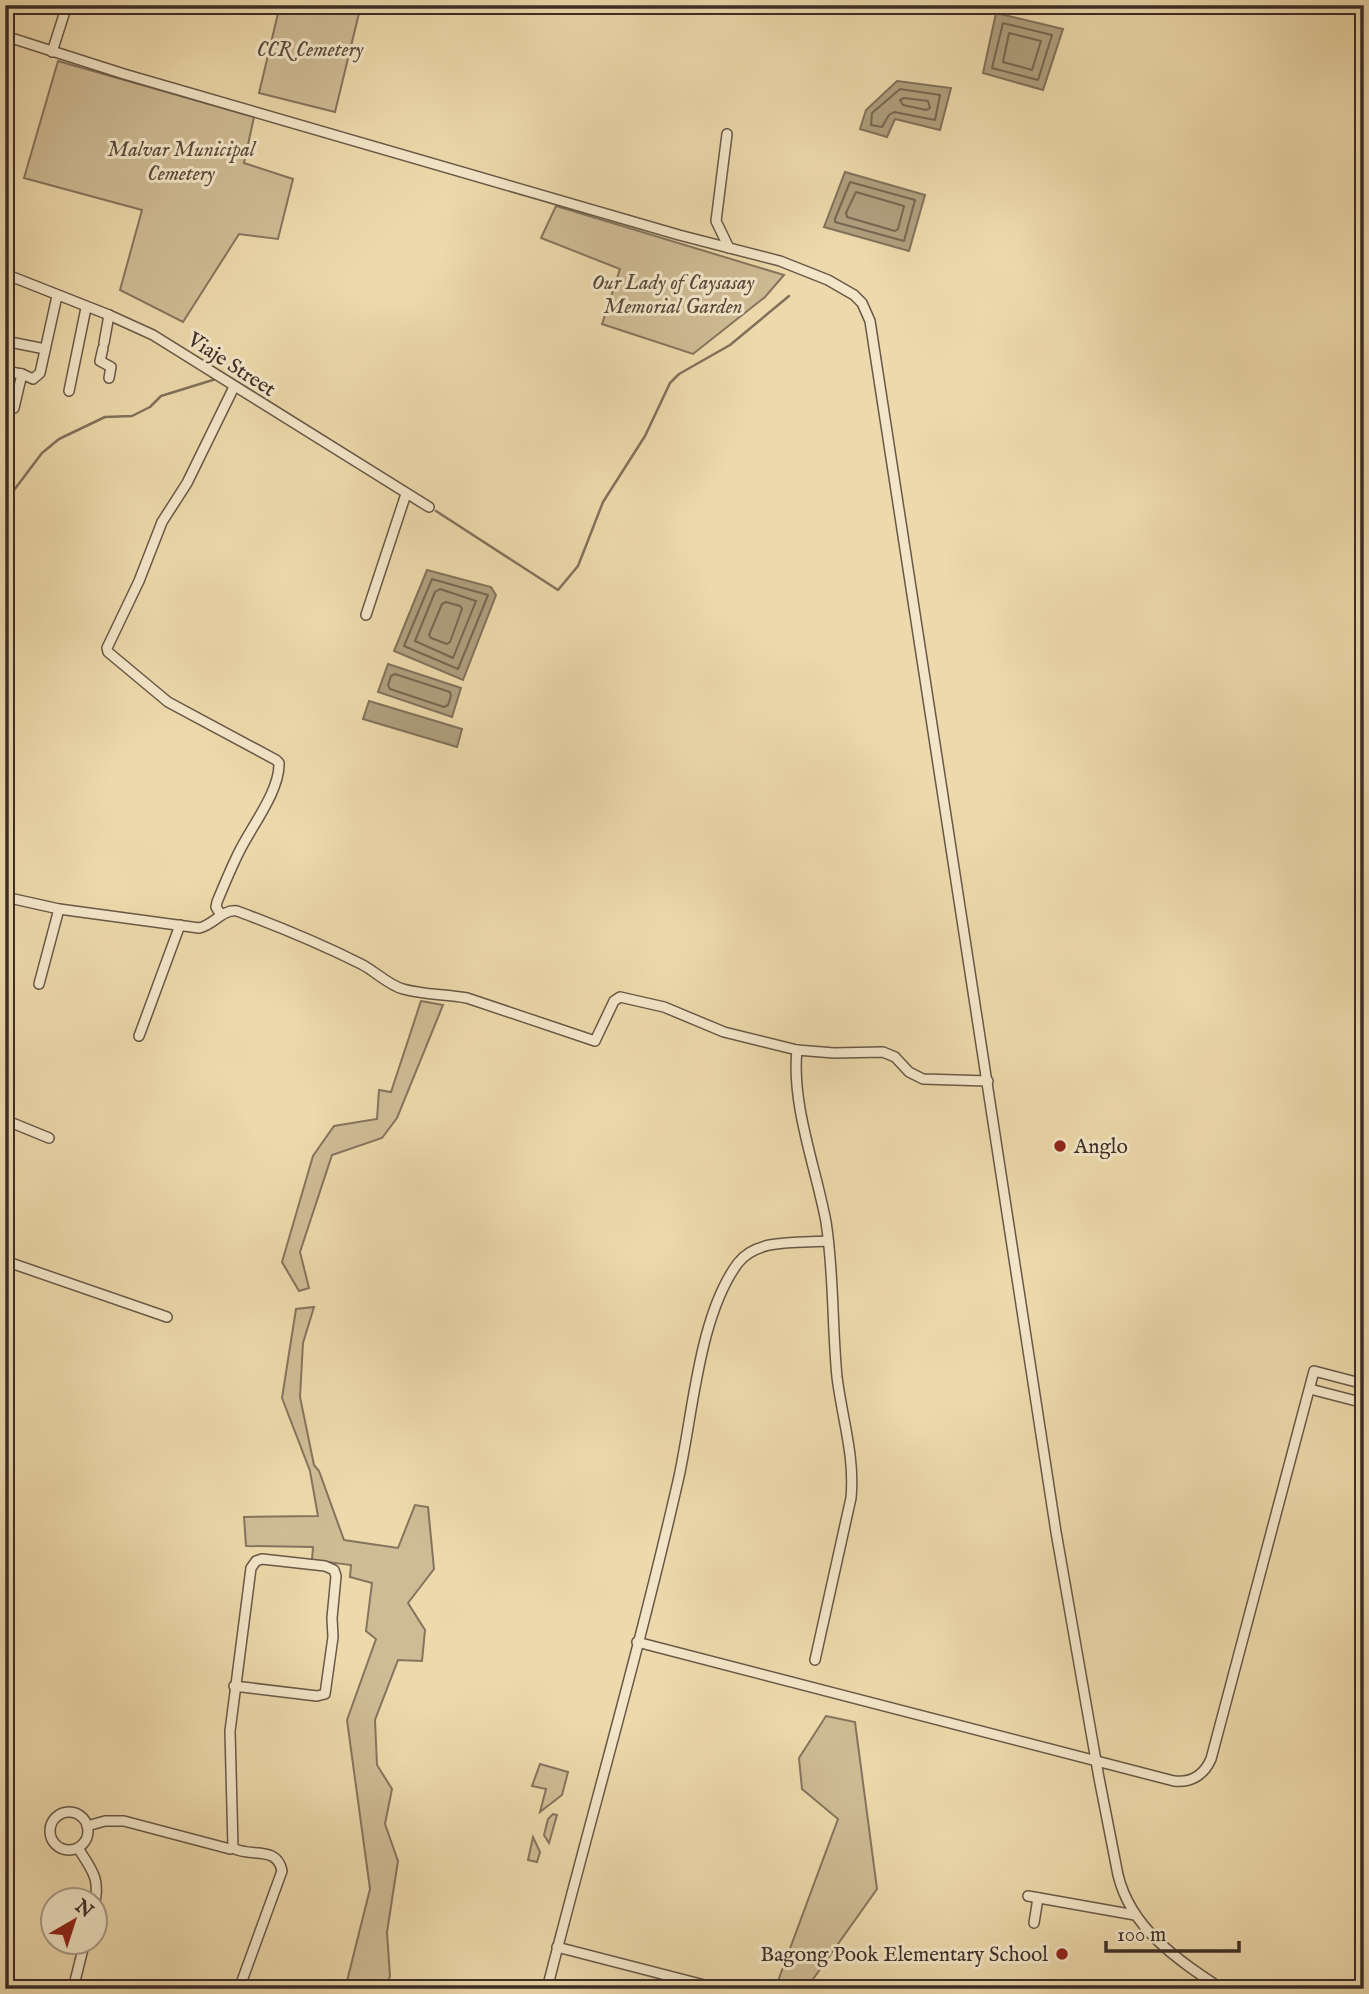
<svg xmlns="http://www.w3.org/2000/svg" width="1369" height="1994" font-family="'IM FELL English',serif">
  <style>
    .green { fill: #cfbc95; stroke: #85745e; stroke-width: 2 }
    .water { fill: #b09f7e; stroke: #81715b; stroke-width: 2 }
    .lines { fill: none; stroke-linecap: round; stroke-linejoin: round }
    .shore { stroke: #766652; stroke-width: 2 }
    .stream { stroke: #81715b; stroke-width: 2.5 }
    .minor-casing { stroke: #685848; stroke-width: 12 }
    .minor { stroke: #f3e6c8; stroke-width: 9 }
    .poi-dot { fill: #8f2418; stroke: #f3e6c8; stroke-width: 2.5 }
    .labels { text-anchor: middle; stroke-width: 6; stroke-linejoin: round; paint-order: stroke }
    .park-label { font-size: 21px; font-style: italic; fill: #594a3d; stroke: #f3e6c8 }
    .street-label { font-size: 21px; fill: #3b2d27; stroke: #f3e6c8 }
    .poi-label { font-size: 21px; fill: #3b2d27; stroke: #f3e6c8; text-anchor: start }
  </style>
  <rect width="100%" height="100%" fill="#edd9ab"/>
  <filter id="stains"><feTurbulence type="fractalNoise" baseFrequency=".00286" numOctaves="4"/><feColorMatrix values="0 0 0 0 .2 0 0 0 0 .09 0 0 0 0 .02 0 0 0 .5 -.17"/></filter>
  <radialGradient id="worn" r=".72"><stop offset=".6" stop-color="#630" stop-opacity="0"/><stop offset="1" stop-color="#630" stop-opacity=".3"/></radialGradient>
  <g class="green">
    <path d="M280,5H361L335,112L259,93Z"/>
    <path d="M58,61L254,117L244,163L293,179L278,239L239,234L183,322L120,290L142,210L24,178Z"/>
    <path d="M556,206L784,275L765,297L693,354L602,324L620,269L541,238Z"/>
    <path d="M421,1001L443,1005L397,1118L382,1138L332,1155L300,1252L309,1288L299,1291L282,1262L313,1156L334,1126L377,1119L379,1090L391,1092Z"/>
    <path d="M314,1307L303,1343L300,1397L314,1465L319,1471L344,1540L398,1548L415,1505L428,1507L434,1569L408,1603L425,1630L422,1661L398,1660L375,1720L377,1765L392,1789L385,1824L398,1861L387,1932L390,1976L385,1989H345L370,1889L347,1720L376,1639L366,1631L372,1583L350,1577L351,1565L312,1560L313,1547L246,1546L244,1517L318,1516L310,1471L282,1398L296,1309Z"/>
    <path d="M826,1716L855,1722L877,1889L806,1989H775L838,1819L802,1789L799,1758Z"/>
    <path d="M540,1764L568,1772L562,1795L540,1812L546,1789L532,1786Z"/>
    <path d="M553,1814L557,1815L549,1843L544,1835L548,1819Z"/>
    <path d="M533,1837L540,1852L537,1862L528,1860Z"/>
  </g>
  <g class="water">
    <path d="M996,13L1063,29L1043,90L983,73Z"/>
    <path d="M897,81L951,88L940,130L895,119L887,137L860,129L866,110Z"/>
    <path d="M845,172L925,195L909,251L824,227Z"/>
    <path d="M427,570L491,587L496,595L463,680L394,651Z"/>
    <path d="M388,664L461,688L452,717L378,692Z"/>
    <path d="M369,701L462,729L457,747L363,719Z"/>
  </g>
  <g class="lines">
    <g class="shore">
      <path d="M1003,23L1052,35L1038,80L992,68Z"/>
      <path d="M1009,33L1041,41L1032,70L1003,62Z"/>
      <path d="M900,89L940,95L935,120L894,112L889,115L882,127L871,125L872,113Z"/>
      <path d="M904,98L928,101L930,108L926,110L903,105L900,100Z"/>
      <path d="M850,182L915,200L904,241L835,222V219Z"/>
      <path d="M856,192L904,206L898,229L895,231L847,217L846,213Z"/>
      <path d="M432,579L488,595L458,669L404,646Z"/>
      <path d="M440,589L476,601L453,658L415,641L435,592Z"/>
      <path d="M446,602L460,606L462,609L450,642L447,644L431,638L429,635L442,604Z"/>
      <path d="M395,674L450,692L451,696L448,705L444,707L390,689L388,685L391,676Z"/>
    </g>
    <g class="stream">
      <path d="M5,502L42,453L59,439L105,417L132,416L150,407L161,396L216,379"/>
      <path d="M436,511L558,590L578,566L603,502L645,436L670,383L679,374L730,345L789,296"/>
    </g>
    <defs>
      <g id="minor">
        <path d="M5,36L124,74L679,235L780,261L828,280L854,295L862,303L870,321L1056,1532L1099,1778L1118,1875C1131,1929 1178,1960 1222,1989"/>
        <path d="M52,52L67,5"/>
        <path d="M727,134L716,221L729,248"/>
        <path d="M5,274L109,315L153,335L429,507"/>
        <path d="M5,341L45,349"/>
        <path d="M104,343L109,315"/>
        <path d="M103,348L100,361L111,367L109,378"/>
        <path d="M5,371L22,374"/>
        <path d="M69,391L86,308"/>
        <path d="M5,407L14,408L22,374L33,379L40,373L57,296"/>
        <path d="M366,615L406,494"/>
        <path d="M5,897L59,909L199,928C214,925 222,909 237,911C280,927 321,944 361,964C375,971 388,985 403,989C424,995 445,994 467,998L595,1041L614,1001L620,997L664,1007L724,1032L797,1050L834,1053L883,1052L895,1057L909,1072L923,1079L988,1081"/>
        <path d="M221,915L216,907L217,902C224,885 231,868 239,852C251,827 280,791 279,763L276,760L168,702L108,652L107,648L139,581L162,522L187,483L234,387"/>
        <path d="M39,984L59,909"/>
        <path d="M139,1036L180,925"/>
        <path d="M797,1050C791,1104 816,1168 826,1222C834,1273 832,1326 837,1377C842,1418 855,1456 851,1498L815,1660"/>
        <path d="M5,1120L49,1138"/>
        <path d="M5,1196L9,1198"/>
        <path d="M5,1261L167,1317"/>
        <path d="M1310,1389L1364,1403"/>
        <path d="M637,1642L1174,1781C1191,1783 1204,1775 1211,1759L1314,1371L1364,1384"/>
        <circle cx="69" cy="1831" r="19"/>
        <path d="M87,1826L105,1821H124L230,1849L233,1848L230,1731L251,1568L256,1561L262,1559L325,1566L334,1570L336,1576L332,1618L333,1637L325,1694L317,1696L234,1686"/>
        <path d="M78,1848C92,1870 101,1879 94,1906"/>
        <path d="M233,1848C251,1858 277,1845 282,1871L239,1989"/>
        <path d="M1028,1896L1135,1915"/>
        <path d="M1034,1923L1038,1898"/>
        <path d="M557,1947L720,1989"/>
        <path d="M73,1989L85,1941"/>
        <path d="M547,1989C590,1820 639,1652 678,1481C693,1416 698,1317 738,1263C757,1238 799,1243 828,1241"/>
      </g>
    </defs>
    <use href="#minor" class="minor-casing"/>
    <use href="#minor" class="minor"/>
  </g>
  <g class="poi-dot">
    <circle cx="1060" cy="1146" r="7"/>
    <circle cx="1062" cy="1954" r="7"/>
  </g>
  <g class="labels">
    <g class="park-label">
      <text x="310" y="56">CCR Cemetery</text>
      <text x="181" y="156">Malvar Municipal<tspan x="181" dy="24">Cemetery</tspan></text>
      <text x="673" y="289">Our Lady of Caysasay<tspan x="673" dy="24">Memorial Garden</tspan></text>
    </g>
    <g class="street-label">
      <text transform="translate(232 364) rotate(33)" y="7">Viaje Street</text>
    </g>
    <g class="poi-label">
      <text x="1074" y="1153">Anglo</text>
      <text x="1048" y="1961" text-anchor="end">Bagong Pook Elementary School</text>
    </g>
  </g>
  <rect width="1369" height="1994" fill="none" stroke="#edd9ab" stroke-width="28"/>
  <rect x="7" y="7" width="1355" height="1980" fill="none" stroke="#3b2d27" stroke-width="3.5"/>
  <rect x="14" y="14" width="1341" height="1966" fill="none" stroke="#3b2d27" stroke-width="2"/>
  <g transform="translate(74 1921) rotate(39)"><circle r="33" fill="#f3e6c8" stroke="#a99c88" stroke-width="2"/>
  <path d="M0-5L12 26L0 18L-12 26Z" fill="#8f2418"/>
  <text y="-10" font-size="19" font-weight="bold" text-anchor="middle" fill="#3b2d27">N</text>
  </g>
  <path d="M1106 1941v10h133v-10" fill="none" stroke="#3b2d27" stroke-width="3.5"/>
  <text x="1117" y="1941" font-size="21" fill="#3b2d27" stroke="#f3e6c8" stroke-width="5" paint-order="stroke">100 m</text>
  <rect width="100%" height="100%" filter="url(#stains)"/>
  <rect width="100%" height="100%" fill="url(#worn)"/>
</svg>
